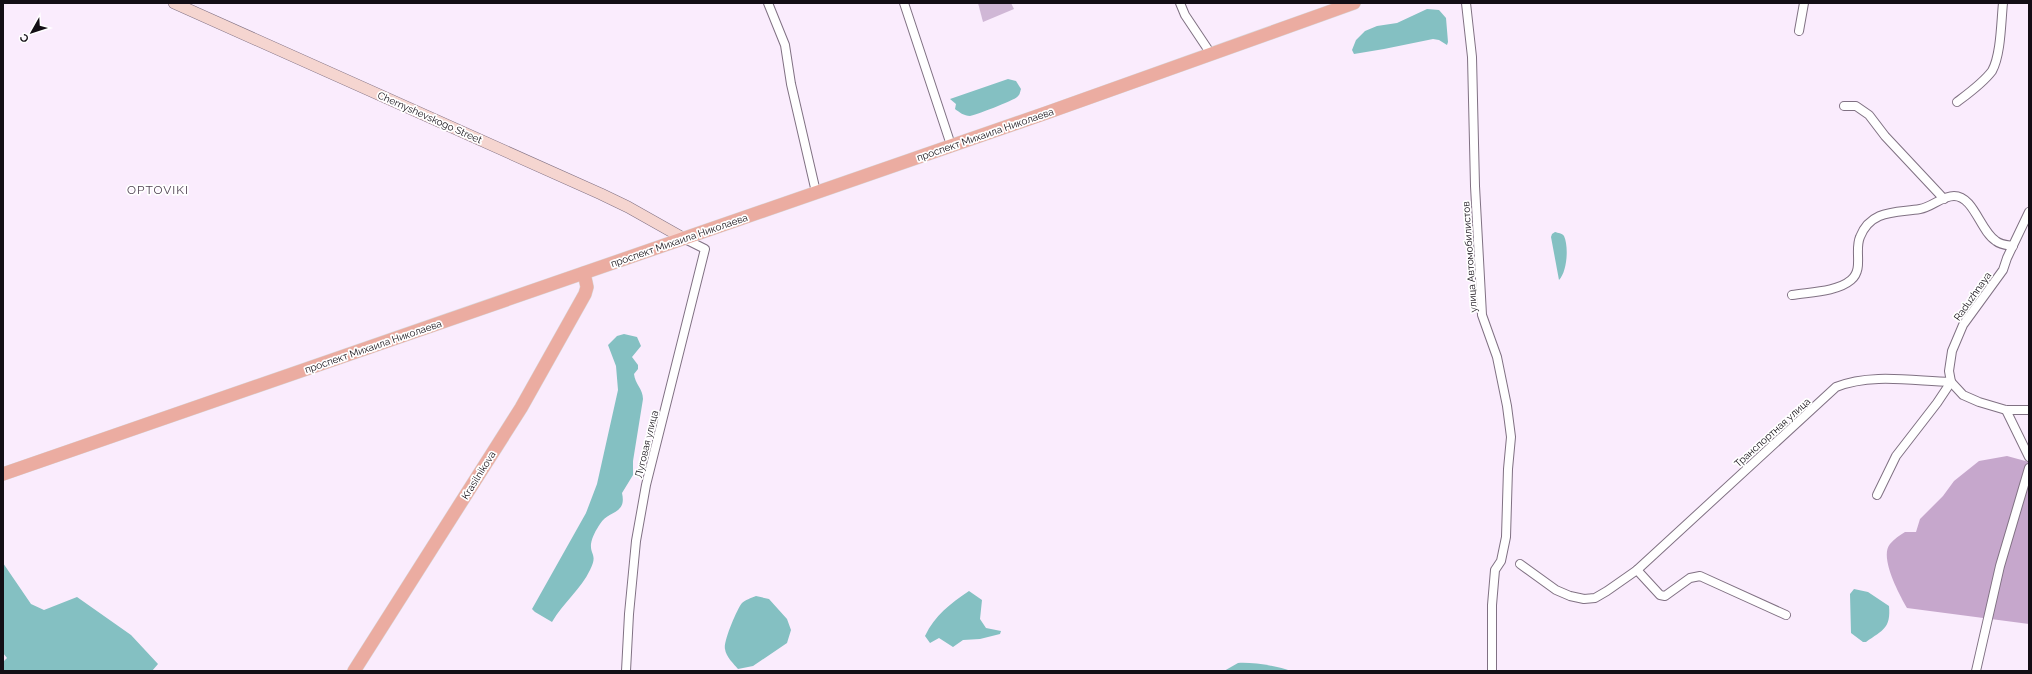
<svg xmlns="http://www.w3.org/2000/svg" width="2032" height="674" font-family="Raleway,sans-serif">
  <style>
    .green { fill: #d0b7d6 }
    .forest { fill: #c6a7cc }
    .water { fill: #84c0c2 }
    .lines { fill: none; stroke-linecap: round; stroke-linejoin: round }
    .street-casing { stroke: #807183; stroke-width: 10 }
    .secondary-casing { stroke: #807183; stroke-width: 12 }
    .primary-casing { stroke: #d9d8da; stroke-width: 14 }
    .street { stroke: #fff; stroke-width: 8 }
    .secondary { stroke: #f5d5d0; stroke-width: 11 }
    .primary { stroke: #ebaca1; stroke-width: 13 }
    .labels { text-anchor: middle; stroke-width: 3.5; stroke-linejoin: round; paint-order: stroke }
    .street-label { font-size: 10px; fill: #130e15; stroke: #fff }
    .quarter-label { font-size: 12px; letter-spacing: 1px; fill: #4e4051; stroke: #fff }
  </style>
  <rect width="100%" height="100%" fill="#faecfd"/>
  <path class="green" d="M978,3H1011L1014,9L983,22Z"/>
  <path class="forest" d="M2007,456L2029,462V624L1907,608C1899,594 1879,557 1890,544C1894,539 1900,535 1905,532H1916L1920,519L1943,496L1954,481L1979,461Z"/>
  <g class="water">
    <path d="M1427,9L1439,10L1446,18L1448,42L1447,45L1439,40L1433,39L1384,49L1354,54L1352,50L1356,40L1365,31L1377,26L1397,23Z"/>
    <path d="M1008,79L1016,81L1021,89C1020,92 1020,95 1017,97C1015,100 973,116 970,116C964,116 959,112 955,109L956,104L950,99Z"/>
    <path d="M1555,232C1558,233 1562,233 1564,236C1569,247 1567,272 1559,280L1551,237L1552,234Z"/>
    <path d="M624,334L637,337L641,346L632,357L638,365V369L634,374C635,384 643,389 643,399L633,461V475L622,493C627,515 608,510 600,524C596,530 592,537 591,544C590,555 598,554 590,570C581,589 563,603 552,622L535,612L532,609L586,513L597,484L618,390L616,366L608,345L617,336Z"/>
    <path d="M3,563L31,604L44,610L77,597L131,635L158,664L152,671H3V662L7,658L3,653Z"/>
    <path d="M1854,589L1868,592L1889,606C1891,628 1883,630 1866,642H1863L1851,633L1850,594Z"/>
    <path d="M969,591L982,600L980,619L986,628L1001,631L1000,634L980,639L963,640L953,647L939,638L930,643L925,636C935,615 950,604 969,591Z"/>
    <path d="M756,596L769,599L787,619L791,630L787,643L753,666L738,669C734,664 726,657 725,649C723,642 737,609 742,603C745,600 751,598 756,596Z"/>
    <path d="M1238,663C1252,662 1278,666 1291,671H1224Z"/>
  </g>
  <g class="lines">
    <defs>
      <g id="street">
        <path d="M768,3L785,45L791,84L816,192"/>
        <path d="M904,3L951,145"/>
        <path d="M1180,3L1185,15L1211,54"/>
        <path d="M1466,3L1472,57L1475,186L1482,315L1497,357L1507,406L1511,437L1508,469L1506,537L1501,561L1495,570L1492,605V671"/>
        <path d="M1799,31L1804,3"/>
        <path d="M1957,102C1969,93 1983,83 1992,71C2001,55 2001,22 2003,3"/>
        <path d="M1844,106H1856L1869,115L1885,136L1944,199"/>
        <path d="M2029,212L2007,258L2003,270L1963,325L1952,351L1949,371L1951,382L1963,395L1979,402L2006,410H2029"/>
        <path d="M1792,295C1809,292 1837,292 1851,280C1864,269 1854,251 1860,237C1871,209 1897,213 1920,209C1932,207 1942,196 1954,196C1974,196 1980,231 1996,241C2001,245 2007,245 2013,246"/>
        <path d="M2006,410L2029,457"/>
        <path d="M1877,495L1896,456L1937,403L1951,382"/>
        <path d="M1520,564L1556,590L1570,596L1584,599L1595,598L1607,591L1637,570L1836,387C1871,373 1913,381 1951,382"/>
        <path d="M1637,570L1660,595L1665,596L1690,578L1700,576L1786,615"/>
        <path d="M626,671L629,614L636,541L646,485L705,249L683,238"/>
        <path d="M1976,671L2000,566L2029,468"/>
      </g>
      <path id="secondary" d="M174,3L601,194L628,207L683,238"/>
      <g id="primary">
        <path d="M3,474L1046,113L1354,3"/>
        <path d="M354,671L521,408L585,294L587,287L584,273"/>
      </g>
    </defs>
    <use href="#street" class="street-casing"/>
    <use href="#secondary" class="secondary-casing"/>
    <use href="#primary" class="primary-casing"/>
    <use href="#street" class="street"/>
    <use href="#secondary" class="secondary"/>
    <use href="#primary" class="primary"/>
  </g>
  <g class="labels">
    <g class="street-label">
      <text transform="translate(430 117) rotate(24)" y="4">Chernyshevskogo Street</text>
      <text transform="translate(985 134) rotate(-19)" y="4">проспект Михаила Николаева</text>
      <text transform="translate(679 240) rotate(-19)" y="4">проспект Михаила Николаева</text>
      <text transform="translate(1469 257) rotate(-94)" y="4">улица Автомобилистов</text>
      <text transform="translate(1972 296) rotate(-55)" y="4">Raduzhnaya</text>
      <text transform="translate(373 346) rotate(-19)" y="4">проспект Михаила Николаева</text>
      <text transform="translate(1772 432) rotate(-42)" y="4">Транспортная улица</text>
      <text transform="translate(646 444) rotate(-76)" y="4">Луговая улица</text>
      <text transform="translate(478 475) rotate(-58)" y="4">Krasilnikova</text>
    </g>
    <g class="quarter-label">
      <text x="158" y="194">OPTOVIKI</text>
    </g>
  </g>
  <rect width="2032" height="674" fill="none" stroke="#130e15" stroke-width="8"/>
  <g transform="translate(32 32) rotate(231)" stroke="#ffffff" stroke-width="3" paint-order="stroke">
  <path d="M0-3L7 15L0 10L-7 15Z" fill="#130e15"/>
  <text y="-6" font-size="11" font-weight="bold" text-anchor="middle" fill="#130e15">С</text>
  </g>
</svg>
